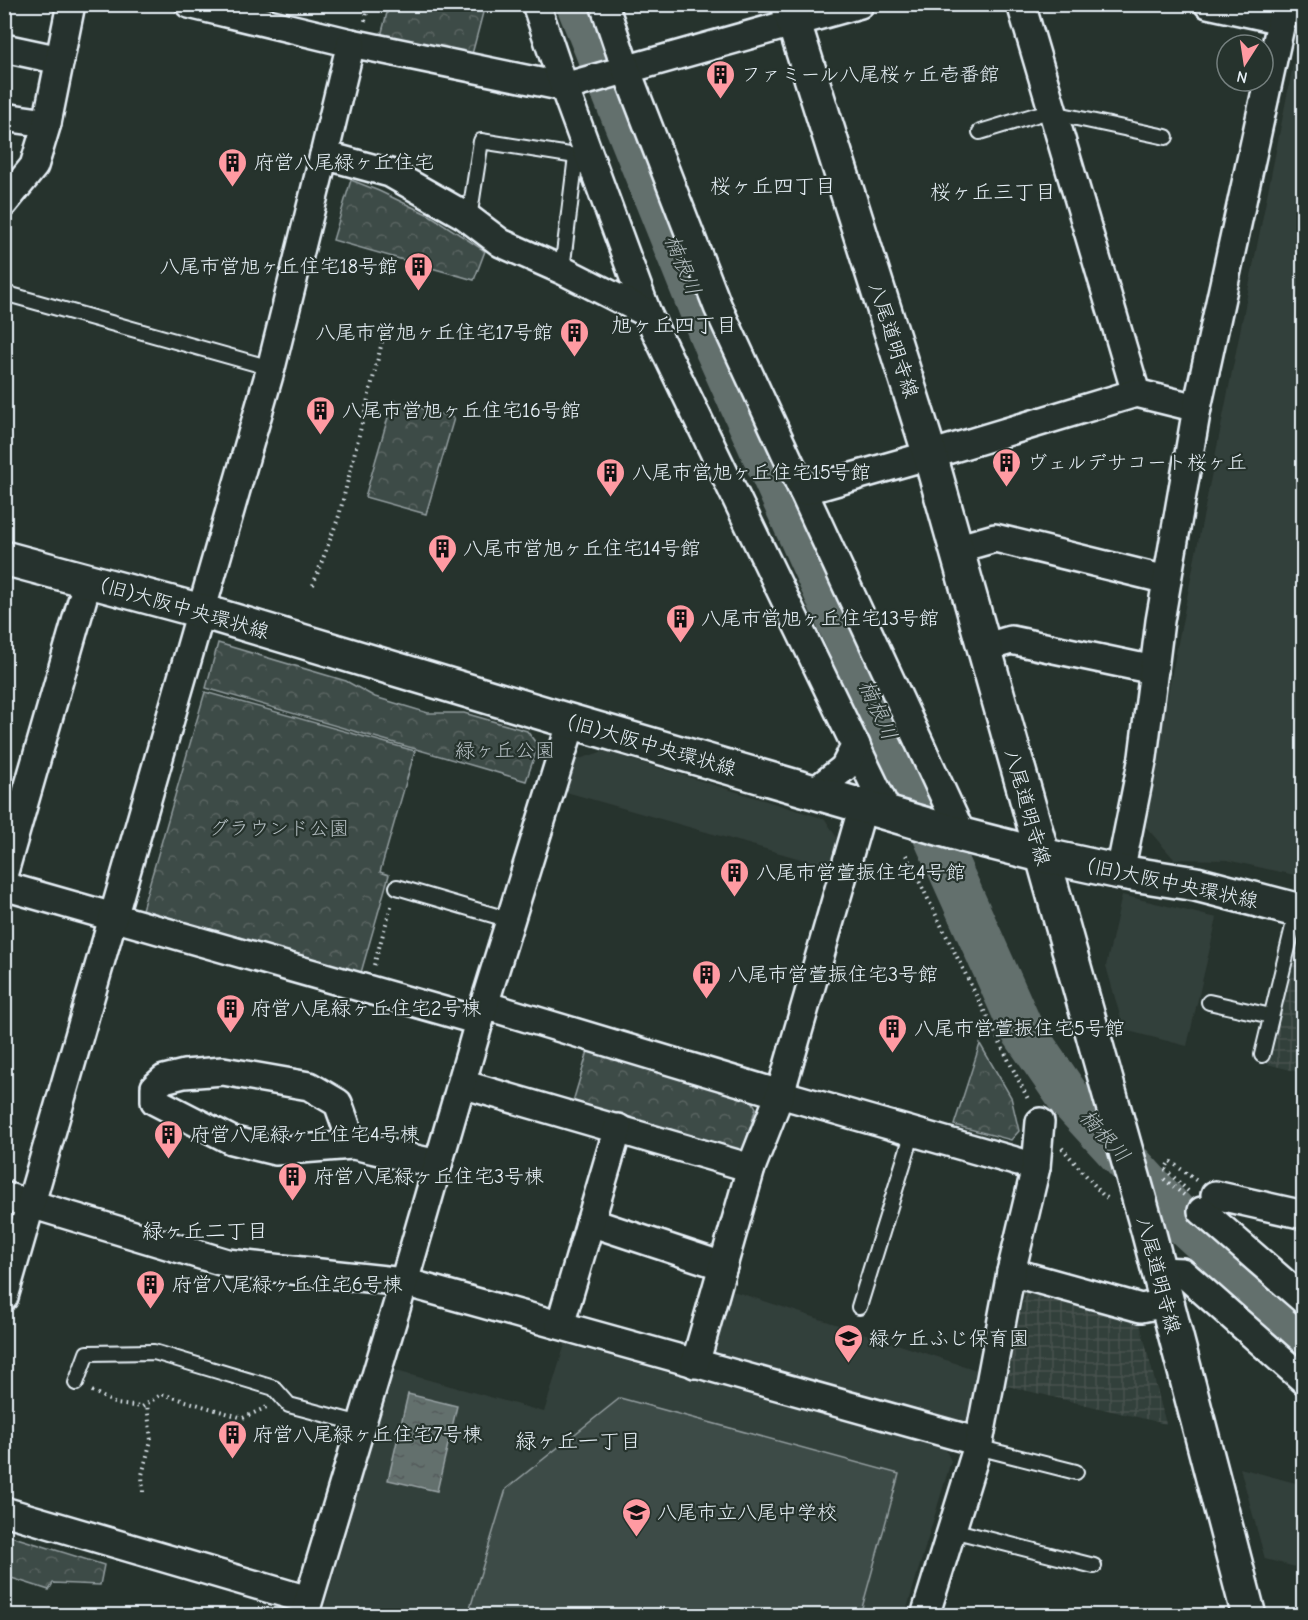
<svg xmlns="http://www.w3.org/2000/svg" width="1308" height="1620" font-family="'Comic Neue','Klee One',sans-serif">
  <style>
    .built { fill: #333f3a }
    .industrial { fill: url(#industrial-grid) }
    .park { fill: url(#park-crowns); stroke: #939ea0; stroke-width: 1.5 }
    .pitch { fill: #3e4b47; stroke: #939ea0; stroke-width: 1.5 }
    .water { fill: url(#water-ripples); stroke: #98a3a5; stroke-width: 1.5 }
    .lines { fill: none; stroke-linecap: round; stroke-linejoin: round }
    .river { stroke: #636f6d; stroke-width: 44 }
    .lane-casing { stroke: #e8f1f8; stroke-width: 18 }
    .street-casing { stroke: #e8f1f8; stroke-width: 32 }
    .secondary-casing { stroke: #e8f1f8; stroke-width: 38 }
    .path { stroke: #e8f1f8; stroke-width: 4; stroke-dasharray: 1.5 4.5; stroke-linecap: butt }
    .lane { stroke: #26332d; stroke-width: 14 }
    .street { stroke: #26332d; stroke-width: 27 }
    .secondary { stroke: #26332d; stroke-width: 33 }
    .labels { text-anchor: middle; stroke-width: 4.5; stroke-linejoin: round; paint-order: stroke }
    .poi-label { font-size: 20px; fill: #e8f1f8; stroke: #26332d; text-anchor: start }
    .street-label { font-size: 20px; fill: #e8f1f8; stroke: #26332d }
    .park-label { font-size: 20px; fill: #b5bfc3; stroke: #26332d }
    .neighbourhood-label { font-size: 21px; fill: #e8f1f8; stroke: #26332d }
    .water-label { font-size: 21px; font-style: italic; fill: #b3bdc0; stroke: #26332d }
  </style>
  <defs>
    <pattern id="industrial-grid" width="8" height="8" patternUnits="userSpaceOnUse" patternTransform="scale(1.5)"><rect width="8" height="8" fill="#333f3a"/><path d="M0 4h8M4 0v8" fill="none" stroke="#47524e"/></pattern>
    <pattern id="park-crowns" width="20" height="18" patternUnits="userSpaceOnUse" patternTransform="scale(1.5)"><rect width="20" height="18" fill="#3e4b47"/><path d="M2 6a3 3 0 1 1 6 0M12 15a3 3 0 1 1 6 0" fill="none" stroke="#5a6562"/></pattern>
    <pattern id="water-ripples" width="26" height="14" patternUnits="userSpaceOnUse" patternTransform="scale(1.5)"><rect width="26" height="14" fill="#636f6d"/><path d="M2 4q2-2 4 0t4 0M15 11q2-2 4 0t4 0" fill="none" stroke="#535a5a"/></pattern>
  </defs>
  <rect width="100%" height="100%" fill="#26332d"/>
  <filter id="ink" filterUnits="userSpaceOnUse"><feTurbulence type="fractalNoise" baseFrequency=".0167" numOctaves="2"/><feDisplacementMap in="SourceGraphic" scale="12" xChannelSelector="R" yChannelSelector="G"/><feConvolveMatrix kernelMatrix="1 2 1 2 8 2 1 2 1" color-interpolation-filters="sRGB"/></filter>
  <g filter="url(#ink)">
    <g class="built">
      <path d="M1303,15L1304,877H1303L1227,860L1174,859L1146,827L1169,688Z"/>
      <path d="M604,751L825,819L837,838L829,867L566,792L576,760Z"/>
      <path d="M1122,895L1217,918L1187,1046L1124,1030L1106,966Z"/>
      <path d="M724,1288L980,1371L970,1419L961,1427L714,1356L707,1342Z"/>
      <path d="M565,1344L945,1448L951,1461L905,1615L322,1616L393,1370L544,1412Z"/>
      <path d="M1240,1468L1303,1485V1569L1265,1559Z"/>
    </g>
    <g class="industrial">
      <path d="M1303,937H1304L1303,1073L1267,1064L1298,942Z"/>
      <path d="M1026,1289L1138,1316L1166,1424L1003,1385Z"/>
    </g>
    <g class="park">
      <path d="M389,5H485L471,58L381,36Z"/>
      <path d="M351,180L379,191L431,216L485,251L474,280L333,240Z"/>
      <path d="M393,400L454,418L426,514L365,497Z"/>
      <path d="M218,643L346,681L375,697L428,713H464L527,731L538,746L526,781L206,688Z"/>
      <path d="M205,692L415,751L380,872L389,875L360,976L141,913Z"/>
      <path d="M980,1044L1011,1097L1019,1131L1011,1140L954,1125Z"/>
      <path d="M588,1051L751,1099L756,1108L742,1154L572,1105Z"/>
      <path d="M4,1534L104,1565L100,1585L53,1583L49,1590L5,1576Z"/>
    </g>
    <path class="pitch" d="M620,1398L899,1474L860,1615H468L506,1489Z"/>
    <path class="water" d="M408,1394L457,1406L437,1491L388,1480Z"/>
    <g class="lines">
      <path class="river" d="M578,4L717,350L1021,1028L1069,1098L1185,1224L1304,1334"/>
      <defs>
        <g id="lane">
          <path d="M1053,113L1166,137"/>
          <path d="M980,132L1052,110"/>
          <path d="M469,219L481,141L576,156"/>
          <path d="M562,270L576,156L583,153"/>
          <path d="M4,293L271,368"/>
          <path d="M397,887L510,920"/>
          <path d="M1209,1002L1271,1016"/>
          <path d="M1262,1055L1297,910"/>
          <path d="M859,1307L913,1132"/>
          <path d="M76,1383L87,1353L154,1352L274,1388L289,1405L361,1424"/>
          <path d="M977,1447L1076,1472"/>
          <path d="M952,1530L1094,1566"/>
        </g>
        <g id="street">
          <path d="M189,4L351,43L564,87L860,4"/>
          <path d="M536,4L564,87L647,313L888,813"/>
          <path d="M604,4L626,69L718,307L962,835"/>
          <path d="M1021,4L1136,393L1197,408"/>
          <path d="M1208,4L1282,20"/>
          <path d="M4,48L60,60"/>
          <path d="M4,117L47,123"/>
          <path d="M324,155L390,173L464,215L501,243L562,270L647,313"/>
          <path d="M4,203L34,166L47,123L71,4"/>
          <path d="M803,491L930,455L1136,393"/>
          <path d="M956,549L995,538L1167,580"/>
          <path d="M983,648L1011,640L1154,670"/>
          <path d="M815,791L844,768L856,745"/>
          <path d="M4,872L88,580"/>
          <path d="M1120,872L1143,757L1160,621L1197,408L1285,4"/>
          <path d="M4,886L479,1021"/>
          <path d="M484,1005L780,1094L1036,1167"/>
          <path d="M462,1084L751,1168"/>
          <path d="M353,1145L338,1103L309,1086L223,1071L184,1074L164,1079L155,1087V1101L231,1140L275,1151L353,1145L438,1164"/>
          <path d="M1215,1195L1304,1215"/>
          <path d="M4,1196L227,1263L404,1282L979,1442"/>
          <path d="M1202,1211L1304,1300"/>
          <path d="M590,1222L723,1266"/>
          <path d="M1159,1271L1182,1272L1304,1380"/>
          <path d="M1011,1272L1141,1308L1166,1303"/>
          <path d="M4,1297L271,368L324,155L351,43"/>
          <path d="M560,1325L618,1128"/>
          <path d="M695,1364L751,1168L780,1094L863,806"/>
          <path d="M4,1511L308,1600"/>
          <path d="M304,1616L404,1282L484,1005L572,721"/>
          <path d="M925,1616L979,1442L1011,1272L1036,1167L1040,1122"/>
        </g>
        <g id="secondary">
          <path d="M788,4L930,455L1148,1230L1249,1616"/>
          <path d="M4,558L201,611L566,720L962,835L1041,855L1120,872L1196,884L1304,912"/>
        </g>
      </defs>
      <use href="#lane" class="lane-casing"/>
      <use href="#street" class="street-casing"/>
      <use href="#secondary" class="secondary-casing"/>
      <g class="path">
        <path d="M365,21L369,4"/>
        <path d="M313,585L339,516L385,330"/>
        <path d="M906,855L1029,1101"/>
        <path d="M374,965L392,903"/>
        <path d="M1062,1148L1103,1195L1110,1200"/>
        <path d="M1164,1179L1184,1195"/>
        <path d="M1188,1191L1165,1169L1170,1161L1197,1181"/>
        <path d="M92,1391L116,1404L142,1407L162,1394L243,1418L267,1407"/>
        <path d="M143,1492L142,1475L151,1440L147,1404"/>
      </g>
      <use href="#lane" class="lane"/>
      <use href="#street" class="street"/>
      <use href="#secondary" class="secondary"/>
    </g>
  </g>
  <defs>
    <symbol id="building-pin" viewBox="-11 -11 22 30"><path d="M0 17L-7.5 6A9.5 9.5 0 1 1 7.5 6Z" fill="#ff9aa2" stroke="#26332d"/><path d="M-4-6H4V6H1V3H-1V6H-4ZM-2.5-4.3h1.7v1.8h-1.7ZM.8-4.3h1.7v1.8H.8ZM-2.5-1h1.7V.8h-1.7ZM.8-1h1.7V.8H.8Z" fill="#111"/></symbol>
    <symbol id="school-pin" viewBox="-11 -11 22 30"><path d="M0 17L-7.5 6A9.5 9.5 0 1 1 7.5 6Z" fill="#ff9aa2" stroke="#26332d"/><path d="M0-5L7-2L0 1L-7-2ZM-4 1L0 2.5L4 1V4Q0 6-4 4Z" fill="#111"/></symbol>
  </defs>
  <g fill-rule="evenodd">
    <use href="#building-pin" x="704" y="58" width="33" height="45"/>
    <use href="#building-pin" x="216" y="146" width="33" height="45"/>
    <use href="#building-pin" x="402" y="250" width="33" height="45"/>
    <use href="#building-pin" x="558" y="316" width="33" height="45"/>
    <use href="#building-pin" x="304" y="394" width="33" height="45"/>
    <use href="#building-pin" x="990" y="446" width="33" height="45"/>
    <use href="#building-pin" x="594" y="456" width="33" height="45"/>
    <use href="#building-pin" x="426" y="532" width="33" height="45"/>
    <use href="#building-pin" x="664" y="602" width="33" height="45"/>
    <use href="#building-pin" x="718" y="856" width="33" height="45"/>
    <use href="#building-pin" x="690" y="958" width="33" height="45"/>
    <use href="#building-pin" x="214" y="992" width="33" height="45"/>
    <use href="#building-pin" x="876" y="1012" width="33" height="45"/>
    <use href="#building-pin" x="152" y="1118" width="33" height="45"/>
    <use href="#building-pin" x="276" y="1160" width="33" height="45"/>
    <use href="#building-pin" x="134" y="1268" width="33" height="45"/>
    <use href="#school-pin" x="832" y="1322" width="33" height="45"/>
    <use href="#building-pin" x="216" y="1418" width="33" height="45"/>
    <use href="#school-pin" x="620" y="1496" width="33" height="45"/>
  </g>
  <g class="labels">
    <g class="poi-label">
      <text x="741" y="81">ファミール八尾桜ヶ丘壱番館</text>
      <text x="254" y="169">府営八尾緑ヶ丘住宅</text>
      <text x="398" y="273" text-anchor="end">八尾市営旭ヶ丘住宅18号館</text>
      <text x="553" y="339" text-anchor="end">八尾市営旭ヶ丘住宅17号館</text>
      <text x="342" y="417">八尾市営旭ヶ丘住宅16号館</text>
      <text x="1027" y="469">ヴェルデサコート桜ヶ丘</text>
      <text x="632" y="479">八尾市営旭ヶ丘住宅15号館</text>
      <text x="463" y="555">八尾市営旭ヶ丘住宅14号館</text>
      <text x="701" y="625">八尾市営旭ヶ丘住宅13号館</text>
      <text x="756" y="879">八尾市営萱振住宅4号館</text>
      <text x="728" y="981">八尾市営萱振住宅3号館</text>
      <text x="251" y="1015">府営八尾緑ヶ丘住宅2号棟</text>
      <text x="914" y="1035">八尾市営萱振住宅5号館</text>
      <text x="190" y="1141">府営八尾緑ヶ丘住宅4号棟</text>
      <text x="314" y="1183">府営八尾緑ヶ丘住宅3号棟</text>
      <text x="172" y="1291">府営八尾緑ヶ丘住宅6号棟</text>
      <text x="869" y="1345">緑ケ丘ふじ保育園</text>
      <text x="253" y="1441">府営八尾緑ヶ丘住宅7号棟</text>
      <text x="657" y="1519">八尾市立八尾中学校</text>
    </g>
    <g class="street-label">
      <text transform="translate(894 340) rotate(72)" y="7">八尾道明寺線</text>
      <text transform="translate(185 608) rotate(16)" y="7">(旧)大阪中央環状線</text>
      <text transform="translate(652 745) rotate(16)" y="7">(旧)大阪中央環状線</text>
      <text transform="translate(1028 807) rotate(74)" y="7">八尾道明寺線</text>
      <text transform="translate(1173 883) rotate(12)" y="7">(旧)大阪中央環状線</text>
      <text transform="translate(1159 1275) rotate(75)" y="7">八尾道明寺線</text>
    </g>
    <g class="park-label">
      <text x="505" y="757">緑ヶ丘公園</text>
      <text x="279" y="835">グラウンド公園</text>
    </g>
    <g class="neighbourhood-label">
      <text x="773" y="193">桜ヶ丘四丁目</text>
      <text x="993" y="199">桜ヶ丘三丁目</text>
      <text x="674" y="332">旭ヶ丘四丁目</text>
      <text x="205" y="1238">緑ヶ丘二丁目</text>
      <text x="578" y="1448">緑ヶ丘一丁目</text>
    </g>
    <g class="water-label">
      <text transform="translate(683 265) rotate(68)" y="7">楠根川</text>
      <text transform="translate(878 710) rotate(66)" y="7">楠根川</text>
      <text transform="translate(1105 1136) rotate(48)" y="7">楠根川</text>
    </g>
  </g>
  <rect width="1308" height="1620" fill="none" stroke="#26332d" stroke-width="24"/>
  <rect x="12" y="12" width="1284" height="1596" fill="none" stroke="#e8f1f8" stroke-width="2" filter="url(#ink)"/>
  <g transform="translate(1245 63) rotate(192)"><circle r="28" fill="#26332d" stroke="#747f7e" stroke-width="1.5"/>
  <path d="M0-4.5L10 22L0 15L-10 22Z" fill="#ff9aa2"/>
  <text y="-9" font-size="16" font-weight="bold" text-anchor="middle" fill="#e8f1f8">N</text>
  </g>
</svg>
